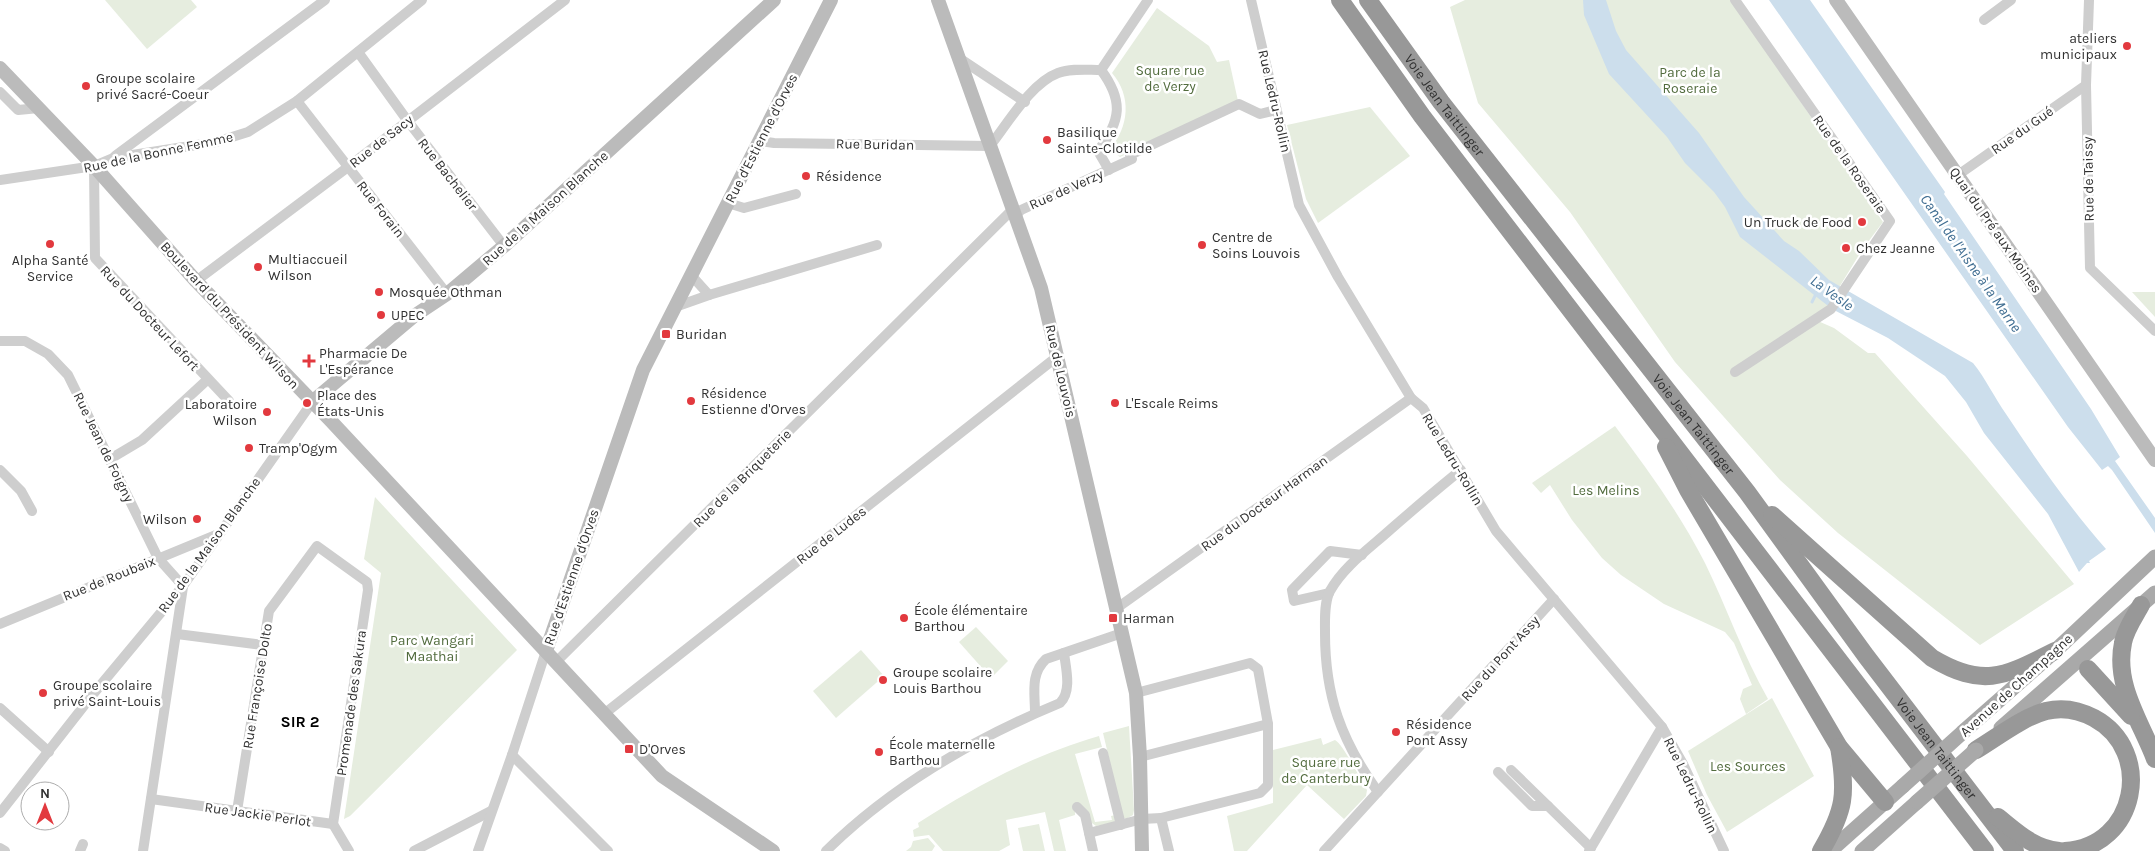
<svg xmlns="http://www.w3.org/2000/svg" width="2155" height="851" font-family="Karla,sans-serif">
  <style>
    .green { fill: #e6eddf }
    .water { fill: #ccdeec }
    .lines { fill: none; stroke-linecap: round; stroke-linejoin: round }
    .stream { stroke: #ccdeec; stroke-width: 3 }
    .street { stroke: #cecece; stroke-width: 10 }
    .secondary { stroke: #bbb; stroke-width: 14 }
    .primary { stroke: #a9a9a9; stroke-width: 15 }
    .highway { stroke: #989898; stroke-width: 18 }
    .primary-bridge { stroke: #a9a9a9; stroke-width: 15 }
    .poi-dot { fill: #e2393e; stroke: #fff; stroke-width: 2 }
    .labels { text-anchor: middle; stroke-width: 5; stroke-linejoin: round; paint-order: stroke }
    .poi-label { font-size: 14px; fill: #313131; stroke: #fff; text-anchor: start }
    .park-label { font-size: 14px; fill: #526c3e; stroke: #fff }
    .street-label { font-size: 14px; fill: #313131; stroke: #fff }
    .water-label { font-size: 15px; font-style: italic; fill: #406e92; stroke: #fff }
    .quarter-label { font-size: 16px; font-weight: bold; fill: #000; stroke: #fff }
  </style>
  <rect width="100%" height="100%" fill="#fff"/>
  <g class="green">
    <path d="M105,0H191L197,7L147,49Z"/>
    <path d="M1465,0H1731L1883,222L1862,250L1827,307L1811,318L1834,328L1868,353H1875L1967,456L2074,584L1980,645L1838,533L1780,480L1675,362L1570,212L1478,103L1450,7Z"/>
    <path d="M1157,8L1209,46L1217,62L1229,60L1238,101L1120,157L1110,149C1129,127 1132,96 1112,73Z"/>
    <path d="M1370,107L1410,156L1318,223L1306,199L1287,125Z"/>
    <path d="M2132,292H2155V317Z"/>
    <path d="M1615,426C1648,470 1680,514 1705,563C1727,608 1743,655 1768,699L1746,714L1740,699L1743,689L1752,685L1734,643L1725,632L1664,604L1621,575L1602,558L1572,520L1550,485L1541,493L1532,483Z"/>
    <path d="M375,497L517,650L350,816L344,819L381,573L364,559Z"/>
    <path d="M976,627L1008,661L991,678L959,642Z"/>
    <path d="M861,650L884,676L836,718L813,691Z"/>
    <path d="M1772,698L1814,776L1727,832L1707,795L1688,751Z"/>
    <path d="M1129,726L1134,810L1133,815L1126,819L1123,817L1103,733Z"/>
    <path d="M1099,736L1102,747L1075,754L1095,822L1112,820L1111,816L1116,815L1117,819L1113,823L1096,826L1075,811V815L1059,820L1066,851H1054L1045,812L1006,820L1010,845L999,851H943L929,835L914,837L913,830L919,827L918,823C978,785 1031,756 1099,736Z"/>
    <path d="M1321,738L1323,745L1335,740C1343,744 1360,779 1367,790L1366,796L1344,819L1307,785L1247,851H1234L1227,816L1273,803V750Z"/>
    <path d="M1039,824L1045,851H1023L1018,828Z"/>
    <path d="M928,838L935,846L932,851H906L911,847L913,841Z"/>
  </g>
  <g class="water">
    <path d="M1583,0H1606L1616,31L1626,50L1699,133L1744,197L1784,241L1799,251L1829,280L1973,363C1986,379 1994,397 2006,414C2037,461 2069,507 2106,549L2089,561L2090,563H2087L2079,572L2048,514L1984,433L1966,402L1945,376L1888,338L1832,309L1740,237L1725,207L1714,192L1685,163L1667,137L1609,74L1584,15Z"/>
    <path d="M1769,0H1810L1945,192L1944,194L2091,409L2120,457L2115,461L2155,518V533L2112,470L2108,466L2102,470L2068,427Z"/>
  </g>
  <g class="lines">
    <path class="stream" d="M1812,302L1816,294"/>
    <g class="street">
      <path d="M1251,0L1299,205L1338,277L1411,398L1423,408L1496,531L1662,727L1683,764L1724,851"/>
      <path d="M2089,0L2086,85L2090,268L2155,331"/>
      <path d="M1984,20L2011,0"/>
      <path d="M358,52L407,120L504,246"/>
      <path d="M959,58L1025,102"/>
      <path d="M1101,70L1148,0"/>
      <path d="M0,92L18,110L39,108"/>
      <path d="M297,101L447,294"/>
      <path d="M760,141L774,143L990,146C1008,123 1031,83 1058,73C1071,68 1087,70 1101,70C1124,101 1121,121 1098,151L1109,170"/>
      <path d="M115,156L325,0"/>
      <path d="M94,166L95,258L229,401"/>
      <path d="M1958,175L2086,85"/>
      <path d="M0,180L94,166L113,158L216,142L248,132L297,101L422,0"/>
      <path d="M728,203L744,208L796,194"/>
      <path d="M1016,215L1021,210L1132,159L1130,155L1239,104L1260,114L1276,110"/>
      <path d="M691,275L709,295"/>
      <path d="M196,281L348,167L565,0"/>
      <path d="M675,307L709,295L877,245"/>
      <path d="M0,341H25L48,354L68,375L158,558L183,586"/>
      <path d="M1735,372L1831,309L1890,221L1735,0"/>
      <path d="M110,459L142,440L207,380"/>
      <path d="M0,470L21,491L32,511"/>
      <path d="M1329,593L1294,601L1292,590L1330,551L1362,555"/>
      <path d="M1117,608L1411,398"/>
      <path d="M0,624L218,534"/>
      <path d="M177,634L263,645"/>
      <path d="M556,662L1013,209"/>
      <path d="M0,708L49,752"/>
      <path d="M1035,713C1035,693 1030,674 1046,659L1122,633"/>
      <path d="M604,714L1058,356"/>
      <path d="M1103,753L1121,825"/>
      <path d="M512,755L608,851"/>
      <path d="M1140,757L1268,724"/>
      <path d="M1511,770L1548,806"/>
      <path d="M1498,772L1532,806H1548L1591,848"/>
      <path d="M1378,792C1341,740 1325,696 1325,633C1325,620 1324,602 1330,591C1344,566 1370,548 1391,529C1414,509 1437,489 1461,470"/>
      <path d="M151,799L333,824"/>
      <path d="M1077,807L1085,815L1093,851"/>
      <path d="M237,811L269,611L317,546L367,582L368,590L333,824"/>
      <path d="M0,813L94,693L183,586L313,401"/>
      <path d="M1161,818L1169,851"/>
      <path d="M333,824L349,851"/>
      <path d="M1089,833L1142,819L1161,818L1260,793L1268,785V724L1258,669L1250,663L1136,693"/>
      <path d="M0,848L5,851"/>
      <path d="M80,851L83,844"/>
      <path d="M143,851L183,587"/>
      <path d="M414,851L491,811"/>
      <path d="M478,851L512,755L546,651"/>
      <path d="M826,851C893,785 973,739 1060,703C1072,691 1066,669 1064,653"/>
      <path d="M1324,851L1554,599"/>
      <path d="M1589,851L1662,727"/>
    </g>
    <g class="secondary">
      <path d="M938,0L1041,288L1136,693L1140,757L1142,851"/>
      <path d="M1836,0L2155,460"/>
      <path d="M0,68L94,166L196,281L331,421L662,776L773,851"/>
      <path d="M313,401L414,316L447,294L504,246L774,0"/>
      <path d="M546,651L643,370L831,0"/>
    </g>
    <g class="primary">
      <path d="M2001,728L2155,593"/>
      <path d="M1963,732L2055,651L2155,557"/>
      <path d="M1830,851L1903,786"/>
      <path d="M1862,851L1917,802"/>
    </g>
    <g class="highway">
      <path d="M1340,0L1422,116L1985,851"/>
      <path id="s1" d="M1368,0L1441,102L1747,492L1866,656L2015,851"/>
      <path d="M1666,447L1688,490L1839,747L1885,802"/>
      <path d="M1772,515L1932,658C1984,689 2005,676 2055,651"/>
      <path d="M2141,605C2135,616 2125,630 2123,643C2114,685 2141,722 2155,759"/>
      <path d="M2088,669L2131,716"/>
      <path d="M1976,750C1996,738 2023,717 2046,711C2062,707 2079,710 2094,718C2155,751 2137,847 2065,851"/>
      <path d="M1998,817C2018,833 2033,848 2059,851"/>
      <path d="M1821,851C1845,810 1847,794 1839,747"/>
    </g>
    <g class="primary-bridge">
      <path d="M1903,786L1963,732"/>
      <path d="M1917,802L1976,750"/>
    </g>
  </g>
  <g class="poi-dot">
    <circle cx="2127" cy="46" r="5"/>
    <circle cx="86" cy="86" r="5"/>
    <circle cx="1047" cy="140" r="5"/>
    <circle cx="806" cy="176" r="5"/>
    <circle cx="1862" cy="222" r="5"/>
    <circle cx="50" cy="244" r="5"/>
    <circle cx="1202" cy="245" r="5"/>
    <circle cx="1846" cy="248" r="5"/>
    <circle cx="258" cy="267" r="5"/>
    <circle cx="379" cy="292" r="5"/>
    <circle cx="381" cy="315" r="5"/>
    <rect x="661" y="329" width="10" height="10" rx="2.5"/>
    <path d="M306.5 353.5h5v5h5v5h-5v5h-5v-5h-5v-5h5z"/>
    <circle cx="691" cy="401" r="5"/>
    <circle cx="307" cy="403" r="5"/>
    <circle cx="1115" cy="403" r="5"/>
    <circle cx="267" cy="412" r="5"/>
    <circle cx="249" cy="448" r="5"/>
    <circle cx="197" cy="519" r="5"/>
    <circle cx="904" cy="618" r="5"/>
    <rect x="1108" y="613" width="10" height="10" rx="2.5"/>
    <circle cx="883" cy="680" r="5"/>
    <circle cx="43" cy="693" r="5"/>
    <circle cx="1396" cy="732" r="5"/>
    <rect x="624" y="744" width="10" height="10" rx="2.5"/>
    <circle cx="879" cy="752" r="5"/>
  </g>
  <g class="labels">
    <g class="poi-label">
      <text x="2117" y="43" text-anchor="end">ateliers<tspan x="2117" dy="16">municipaux</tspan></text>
      <text x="96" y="83">Groupe scolaire<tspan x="96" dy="16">privé Sacré-Coeur</tspan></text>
      <text x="1057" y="137">Basilique<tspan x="1057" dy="16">Sainte-Clotilde</tspan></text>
      <text x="816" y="181">Résidence</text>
      <text x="1852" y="227" text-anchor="end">Un Truck de Food</text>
      <text x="1212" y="242">Centre de<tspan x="1212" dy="16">Soins Louvois</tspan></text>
      <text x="1856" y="253">Chez Jeanne</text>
      <text x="268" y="264">Multiaccueil<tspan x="268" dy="16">Wilson</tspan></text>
      <text x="50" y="265" text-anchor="middle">Alpha Santé<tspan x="50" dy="16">Service</tspan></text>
      <text x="389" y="297">Mosquée Othman</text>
      <text x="391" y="320">UPEC</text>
      <text x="676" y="339">Buridan</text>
      <text x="319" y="358">Pharmacie De<tspan x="319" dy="16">L'Espérance</tspan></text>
      <text x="701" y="398">Résidence<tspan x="701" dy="16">Estienne d'Orves</tspan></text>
      <text x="317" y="400">Place des<tspan x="317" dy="16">États-Unis</tspan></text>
      <text x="1125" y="408">L'Escale Reims</text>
      <text x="257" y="409" text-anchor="end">Laboratoire<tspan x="257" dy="16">Wilson</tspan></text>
      <text x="259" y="453">Tramp'Ogym</text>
      <text x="187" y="524" text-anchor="end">Wilson</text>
      <text x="914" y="615">École élémentaire<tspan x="914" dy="16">Barthou</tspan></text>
      <text x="1123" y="623">Harman</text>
      <text x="893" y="677">Groupe scolaire<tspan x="893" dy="16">Louis Barthou</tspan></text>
      <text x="53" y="690">Groupe scolaire<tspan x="53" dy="16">privé Saint-Louis</tspan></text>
      <text x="1406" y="729">Résidence<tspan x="1406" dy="16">Pont Assy</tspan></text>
      <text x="889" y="749">École maternelle<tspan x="889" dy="16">Barthou</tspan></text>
      <text x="639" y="754">D'Orves</text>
    </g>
    <g class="park-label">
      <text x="1170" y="75">Square rue<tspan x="1170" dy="16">de Verzy</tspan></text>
      <text x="1690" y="77">Parc de la<tspan x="1690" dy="16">Roseraie</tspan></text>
      <text x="1606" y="495">Les Melins</text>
      <text x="432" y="645">Parc Wangari<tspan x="432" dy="16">Maathai</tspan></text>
      <text x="1326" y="767">Square rue<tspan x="1326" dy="16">de Canterbury</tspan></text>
      <text x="1748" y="771">Les Sources</text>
    </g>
    <g class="street-label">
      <text transform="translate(1275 101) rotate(77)" y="5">Rue Ledru-Rollin</text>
      <text dy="5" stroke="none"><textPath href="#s1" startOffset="130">Voie Jean Taittinger</textPath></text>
      <text transform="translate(2022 130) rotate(-35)" y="5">Rue du Gué</text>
      <text transform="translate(761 138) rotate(-63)" y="5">Rue d'Estienne d'Orves</text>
      <text transform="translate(381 141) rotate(-38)" y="5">Rue de Sacy</text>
      <text transform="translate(875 144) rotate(1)" y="5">Rue Buridan</text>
      <text transform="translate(158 152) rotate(-12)" y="5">Rue de la Bonne Femme</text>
      <text transform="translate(1850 164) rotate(55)" y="5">Rue de la Roseraie</text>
      <text transform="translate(448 174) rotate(52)" y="5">Rue Bachelier</text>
      <text transform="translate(2088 179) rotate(-91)" y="5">Rue de Taissy</text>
      <text transform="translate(1066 189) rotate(-24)" y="5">Rue de Verzy</text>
      <text transform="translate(545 208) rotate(-42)" y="5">Rue de la Maison Blanche</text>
      <text transform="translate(381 209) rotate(52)" y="5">Rue Forain</text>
      <text transform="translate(1996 230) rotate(55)" y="5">Quai du Pré aux Moines</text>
      <text transform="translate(230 315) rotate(47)" y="5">Boulevard du Président Wilson</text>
      <text transform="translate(150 318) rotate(47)" y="5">Rue du Docteur Lefort</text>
      <text transform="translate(1061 371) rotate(77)" y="5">Rue de Louvois</text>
      <text dy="5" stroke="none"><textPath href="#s1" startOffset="535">Voie Jean Taittinger</textPath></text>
      <text transform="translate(104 447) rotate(64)" y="5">Rue Jean de Foigny</text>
      <text transform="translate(1453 459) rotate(59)" y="5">Rue Ledru-Rollin</text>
      <text transform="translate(742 478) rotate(-45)" y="5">Rue de la Briqueterie</text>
      <text transform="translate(1264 503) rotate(-36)" y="5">Rue du Docteur Harman</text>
      <text transform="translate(831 535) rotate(-38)" y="5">Rue de Ludes</text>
      <text transform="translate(209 545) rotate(-54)" y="5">Rue de la Maison Blanche</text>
      <text transform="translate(571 577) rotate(-71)" y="5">Rue d'Estienne d'Orves</text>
      <text transform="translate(109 578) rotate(-22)" y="5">Rue de Roubaix</text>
      <text transform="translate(1500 658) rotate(-48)" y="5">Rue du Pont Assy</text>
      <text transform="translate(2016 685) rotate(-42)" y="5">Avenue de Champagne</text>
      <text transform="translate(257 686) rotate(-81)" y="5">Rue Françoise Dolto</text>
      <text transform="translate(351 703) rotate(-82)" y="5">Promenade des Sakura</text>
      <text dy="5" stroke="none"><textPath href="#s1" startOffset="940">Voie Jean Taittinger</textPath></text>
      <text transform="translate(1691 785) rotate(64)" y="5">Rue Ledru-Rollin</text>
      <text transform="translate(258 814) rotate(8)" y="5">Rue Jackie Perlot</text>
    </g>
    <g class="water-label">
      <text transform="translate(1971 263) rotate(55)" y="5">Canal de l'Aisne à la Marne</text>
      <text transform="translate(1832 293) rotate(36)" y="5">La Vesle</text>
    </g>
    <g class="quarter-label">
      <text x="300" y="727">SIR 2</text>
    </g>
  </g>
  <g transform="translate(45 806)"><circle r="24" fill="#ffffff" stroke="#adadad"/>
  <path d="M0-4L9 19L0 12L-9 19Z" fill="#e2393e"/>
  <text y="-8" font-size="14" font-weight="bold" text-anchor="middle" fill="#313131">N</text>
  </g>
</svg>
